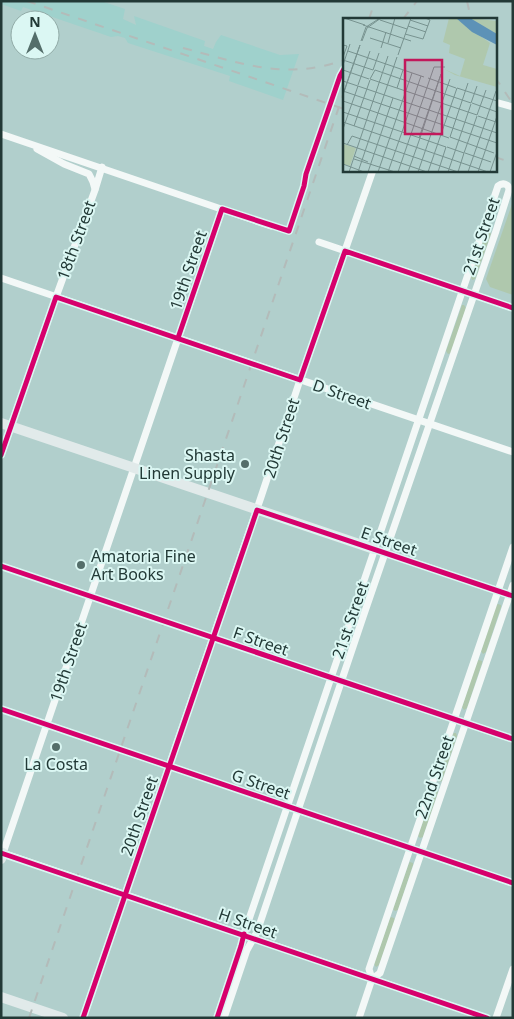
<svg xmlns="http://www.w3.org/2000/svg" width="514" height="1019" font-family="'Noto Sans',sans-serif">
  <style>
    .built { fill: #9fd1cc }
    .green { fill: #afc8ad }
    .lines { fill: none; stroke-linecap: round; stroke-linejoin: round }
    .street { stroke: #f3f8f7; stroke-width: 7 }
    .secondary { stroke: #e1eaea; stroke-width: 10 }
    .rail { stroke: #b3bbb9; stroke-width: 2; stroke-dasharray: 9 9; stroke-linecap: butt }
    .cycleway-casing { stroke: #dbf7f3; stroke-width: 8 }
    .cycleway { stroke: #d6006c; stroke-width: 5 }
    .poi-dot { fill: #546e6a; stroke: #dbf7f3; stroke-width: 2 }
    .labels { text-anchor: middle; stroke-width: 4; stroke-linejoin: round; paint-order: stroke }
    .street-label { font-size: 16px; fill: #223936; stroke: #dbf7f3 }
    .poi-label { font-size: 16px; fill: #223936; stroke: #dbf7f3; text-anchor: end }
    .inset-road { fill: none; stroke: #789390; stroke-width: 1 }
    .view { fill: #c2185b; fill-opacity: 0.15; stroke: #c2185b; stroke-width: 2.5 }
    .inset-edge { fill: none; stroke: #223936; stroke-width: 2.5 }
  </style>
  <rect width="100%" height="100%" fill="#b1cfcc"/>
  <path class="built" d="M1,1H101L125,9L123,19L136,25L134,16L205,41L204,46L213,49L216,42L221,35L280,55L299,54L283,100L229,81L230,76L128,43L125,38L118,36L111,37L23,7L21,11L1,4Z"/>
  <g class="green">
    <path d="M513,201V295L490,287L486,279Z"/>
    <path d="M488,231L490,232L491,234L475,279L472,280L471,277L486,233Z"/>
    <path d="M462,305H464L466,308L451,353L448,354L446,351Z"/>
    <path d="M498,604L501,605V607L486,652L483,654L481,651L496,605Z"/>
    <path d="M479,660L482,661V663L467,708L464,710L462,707L477,661Z"/>
    <path d="M454,733H456L457,736L442,781L439,782L437,780L453,734Z"/>
    <path d="M435,789H437L438,792L423,837L420,838L418,836L434,790Z"/>
    <path d="M410,862L413,863V865L398,910L395,911L393,909L409,863Z"/>
    <path d="M391,917L394,918L395,920L379,965L376,967L374,964L390,918Z"/>
  </g>
  <g class="lines">
    <g class="street">
      <path d="M495,102L513,107"/>
      <path d="M1,134L271,226"/>
      <path d="M37,149L64,164L89,174L93,182L95,189"/>
      <path d="M222,209L3,853L487,1018"/>
      <path d="M319,242L513,308"/>
      <path d="M1,278L513,452"/>
      <path d="M1,455L56,297L95,190L102,167"/>
      <path d="M374,549L513,596"/>
      <path d="M1,566L513,739"/>
      <path d="M1,709L513,883"/>
      <path d="M372,979L380,973L513,585"/>
      <path d="M83,1018L261,497L300,380L373,170"/>
      <path d="M217,1018L241,946L244,934L498,186C503,182 509,184 509,190L496,231L363,617L257,932L247,950L224,1018"/>
      <path d="M359,1018L372,979L369,969L370,966L513,547"/>
      <path d="M496,1018L513,969"/>
    </g>
    <g class="secondary">
      <path d="M1,423L374,549"/>
      <path d="M1,853H3L1,859"/>
      <path d="M1,997L63,1018"/>
    </g>
    <g class="rail">
      <path d="M27,1L344,109"/>
      <path d="M467,1L471,19"/>
      <path d="M369,19L375,1"/>
      <path d="M403,19L417,1"/>
      <path d="M183,48C241,63 284,81 344,60"/>
      <path d="M495,77L513,104"/>
      <path d="M495,157L513,163"/>
      <path d="M29,1018L344,92"/>
    </g>
    <defs>
      <g id="cycleway">
        <path d="M178,338L222,209L289,231L304,186L306,174L340,76L344,69"/>
        <path d="M1,455L56,297L300,380L345,251L513,308"/>
        <path d="M1,566L513,739"/>
        <path d="M1,709L513,883"/>
        <path d="M1,853L487,1018"/>
        <path d="M83,1018L257,510L513,596"/>
        <path d="M217,1018L241,946L244,934"/>
      </g>
    </defs>
    <use href="#cycleway" class="cycleway-casing"/>
    <use href="#cycleway" class="cycleway"/>
  </g>
  <g class="poi-dot">
    <circle cx="245" cy="464" r="5"/>
    <circle cx="81" cy="565" r="5"/>
    <circle cx="56" cy="747" r="5"/>
  </g>
  <g class="labels">
    <g class="street-label">
      <text transform="translate(481 236) rotate(-71)" y="6">21st Street</text>
      <text transform="translate(76 240) rotate(-70)" y="6">18th Street</text>
      <text transform="translate(188 270) rotate(-71)" y="6">19th Street</text>
      <text transform="translate(342 394) rotate(19)" y="6">D Street</text>
      <text transform="translate(281 438) rotate(-72)" y="6">20th Street</text>
      <text transform="translate(389 541) rotate(19)" y="6">E Street</text>
      <text transform="translate(350 620) rotate(-71)" y="6">21st Street</text>
      <text transform="translate(261 641) rotate(19)" y="6">F Street</text>
      <text transform="translate(68 662) rotate(-71)" y="6">19th Street</text>
      <text transform="translate(434 777) rotate(-71)" y="6">22nd Street</text>
      <text transform="translate(261 784) rotate(19)" y="6">G Street</text>
      <text transform="translate(139 816) rotate(-71)" y="6">20th Street</text>
      <text transform="translate(248 923) rotate(19)" y="6">H Street</text>
    </g>
    <g class="poi-label">
      <text x="235" y="461">Shasta<tspan x="235" dy="18">Linen Supply</tspan></text>
      <text x="91" y="562" text-anchor="start">Amatoria Fine<tspan x="91" dy="18">Art Books</tspan></text>
      <text x="56" y="770" text-anchor="middle">La Costa</text>
    </g>
  </g>
  <g transform="translate(343 18)">
    <rect width="154" height="154" fill="#b1cfcc"/>
    <path d="M106,0H113L147,25L140,47L154,51V69L112,57L101,51L117,58L122,41L106,35L107,27L100,24ZM127,0L154,3V17L142,11ZM0,126L13,130L7,148L0,146Z" fill="#afc8ad"/>
    <path d="M113,0H127L154,16V27L129,14Z" fill="#5d92b7"/>
    <path class="inset-road" d="M1,0L22,7M37,2L64,11M67,2L85,8M20,7L68,23M65,8L83,14M62,16L80,21L87,2L82,0M27,20L58,30M18,23L23,9L37,0M19,23L24,10L38,0M45,25L52,0M0,27L4,28L0,39M38,30L43,14M5,33L81,59M55,37L68,0M0,42L30,52L36,35M0,47L7,26M0,52L26,61M85,60L113,70M27,61L134,97M27,61L32,52L128,85M0,63L154,115M15,67L27,33M54,70L60,52M114,70L154,83M0,73L38,86M0,76L17,27M0,77L17,27M0,83L35,95M30,83L45,38M128,85L134,68M129,85L154,94M38,86L154,125M0,94L77,120L65,154M35,95L106,120M134,97L143,72M135,98L153,104M0,104L145,154M11,108L27,62M0,111L15,68M59,114L78,58M107,119L125,65M107,119L151,135M76,120L98,56L77,120L103,129M0,125L84,154M4,127L9,118L115,154M104,129L121,135M121,135L134,98M122,135L148,144M11,138L25,144M11,141L52,154M0,146L21,154M6,154L30,83M15,154L54,39M25,154L50,80M35,154L69,55M45,154L59,114M55,154L91,49H102M75,154L107,61M85,154L114,70M95,154L103,129M105,154L128,86M115,154L121,135M125,154L153,73M135,154L154,98M147,154L154,134"/>
    <path class="view" d="M62,42H99V116H62Z"/>
    <rect width="154" height="154" class="inset-edge"/>
  </g>
  <rect width="514" height="1019" fill="none" stroke="#223936" stroke-width="5"/>
  <g transform="translate(35 35)"><circle r="24" fill="#dbf7f3" stroke="#91aba7"/>
  <path d="M0-4L9 19L0 12L-9 19Z" fill="#546e6a"/>
  <text y="-8" font-size="14" font-weight="bold" text-anchor="middle" fill="#223936">N</text>
  </g>
</svg>
